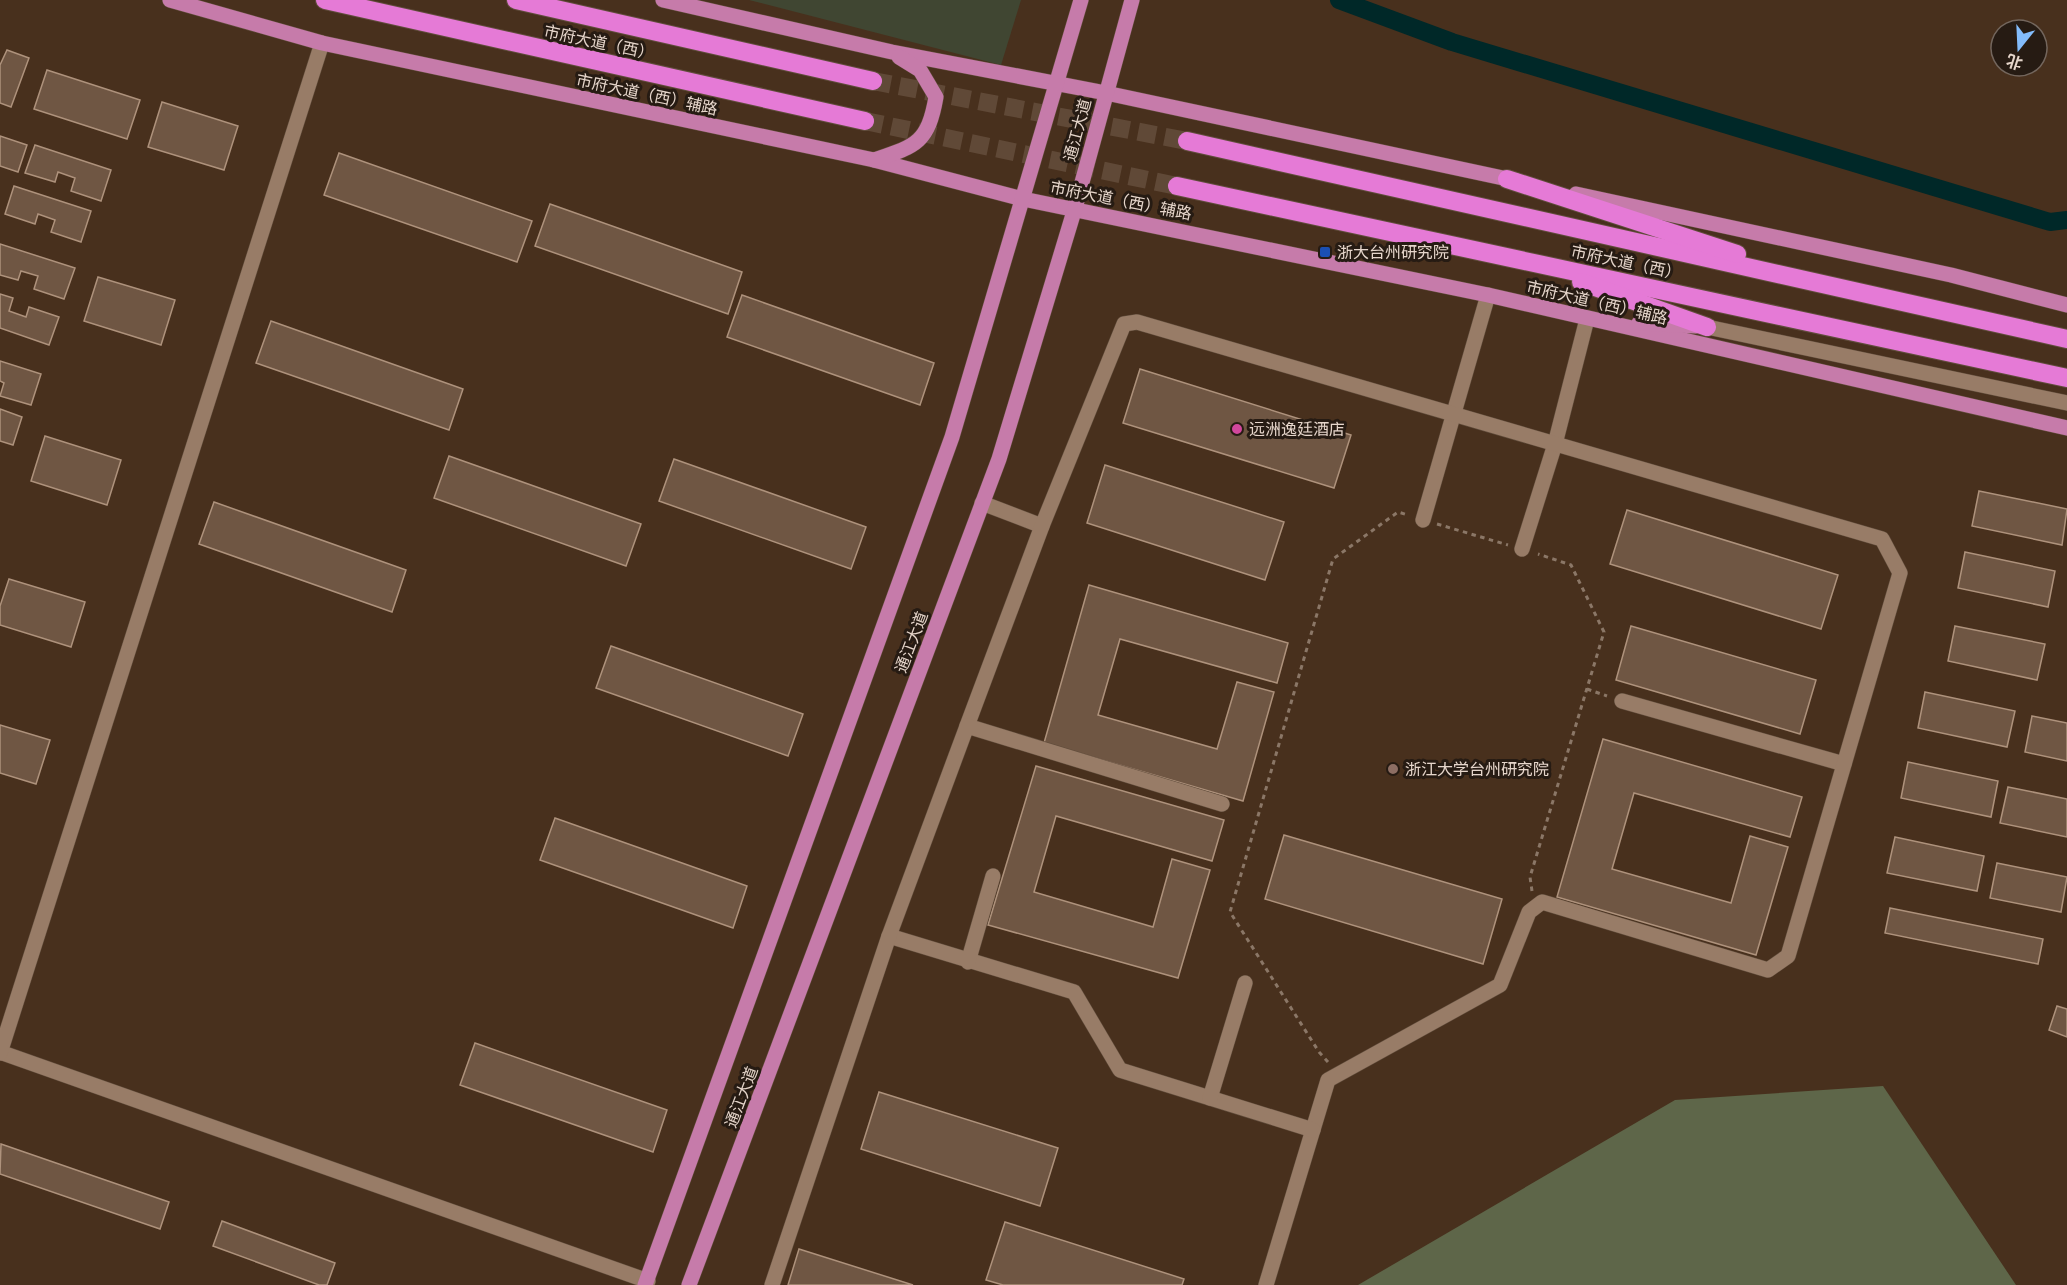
<svg xmlns="http://www.w3.org/2000/svg" width="2067" height="1285" font-family="'Nunito Sans','Noto Sans SC',sans-serif">
  <style>
    .green { fill: #404632 }
    .forest { fill: #5e6649 }
    .lines { fill: none; stroke-linecap: round; stroke-linejoin: round }
    .canal { stroke: #002828; stroke-width: 18 }
    .building { fill: #6f5643; stroke: #ae927c; stroke-width: 1.5 }
    .highway-tunnel { stroke: #604937; stroke-width: 18; stroke-dasharray: 18 9; stroke-linecap: butt }
    .minor-casing { stroke: #614d3c; stroke-width: 16 }
    .major-casing { stroke: #614d3c; stroke-width: 16 }
    .highway-casing { stroke: #614d3c; stroke-width: 20 }
    .path { stroke: #8b7767; stroke-width: 3; stroke-dasharray: 4.5 4.5; stroke-linecap: butt }
    .minor { stroke: #987c67; stroke-width: 15 }
    .major { stroke: #c67baa; stroke-width: 15 }
    .highway { stroke: #e57ad6; stroke-width: 18 }
    .transit-dot { fill: #1a4fb4; stroke: #261b13; stroke-width: 2 }
    .hotel-dot { fill: #d1479c; stroke: #261b13; stroke-width: 2 }
    .education-dot { fill: #8d6e63; stroke: #261b13; stroke-width: 2 }
    .labels { text-anchor: middle; stroke-width: 6; stroke-linejoin: round; paint-order: stroke }
    .street-label { font-size: 16px; fill: #e6d6cb; stroke: #261b13 }
    .poi-label { font-size: 16px; fill: #e6d6cb; stroke: #261b13; text-anchor: start }
  </style>
  <rect width="100%" height="100%" fill="#48301d"/>
  <path class="green" d="M749,0H1021L1001,65Z"/>
  <path class="forest" d="M1883,1086L2016,1285H1358L1675,1100Z"/>
  <g class="lines">
    <path class="canal" d="M1339,0L1452,42L2050,222L2067,220"/>
  </g>
  <g class="building">
    <path d="M7,50L29,58L11,107L0,103V65Z"/>
    <path d="M47,70L140,100L127,139L34,109Z"/>
    <path d="M162,102L238,126L224,170L148,147Z"/>
    <path d="M0,136L27,145L18,172L0,166Z"/>
    <path d="M35,145L111,170L101,201L71,191L75,178L58,172L55,182L25,173Z"/>
    <path d="M339,153L532,221L517,262L324,195Z"/>
    <path d="M14,186L91,211L81,242L51,232L55,220L38,214L35,224L5,214Z"/>
    <path d="M550,204L742,272L728,314L535,246Z"/>
    <path d="M0,244L75,268L64,299L34,289L38,276L21,271L18,280L0,275Z"/>
    <path d="M98,277L175,300L161,345L84,321Z"/>
    <path d="M0,294L13,298L9,311L26,317L29,307L59,317L49,345L0,328Z"/>
    <path d="M742,295L934,363L920,405L727,337Z"/>
    <path d="M271,321L463,389L449,430L256,363Z"/>
    <path d="M0,361L41,374L31,405L0,396L4,383L0,381Z"/>
    <path d="M1140,369L1351,435L1334,488L1123,423Z"/>
    <path d="M0,409L22,417L13,445L0,441Z"/>
    <path d="M45,436L121,460L107,505L31,481Z"/>
    <path d="M449,456L641,524L626,566L434,498Z"/>
    <path d="M674,459L866,527L851,569L659,501Z"/>
    <path d="M1105,465L1284,522L1265,580L1087,523Z"/>
    <path d="M1979,491L2067,509L2062,545L1972,526Z"/>
    <path d="M214,502L406,570L392,612L199,544Z"/>
    <path d="M1627,510L1838,575L1821,629L1610,564Z"/>
    <path d="M1965,552L2055,571L2048,607L1958,588Z"/>
    <path d="M9,579L85,602L71,647L0,625V606Z"/>
    <path d="M1089,585L1288,643L1277,683L1120,639L1098,715L1217,749L1237,682L1274,692L1243,801L1044,743Z"/>
    <path d="M1631,626L1816,680L1800,734L1616,680Z"/>
    <path d="M1955,626L2045,644L2037,680L1948,661Z"/>
    <path d="M611,646L803,714L788,756L596,688Z"/>
    <path d="M1925,692L2015,711L2007,747L1918,728Z"/>
    <path d="M2032,716L2067,723V761L2025,752Z"/>
    <path d="M0,725L50,740L36,784L0,773Z"/>
    <path d="M1603,739L1802,797L1790,837L1634,793L1612,869L1731,903L1750,836L1788,847L1756,955L1557,897Z"/>
    <path d="M1908,762L1998,781L1991,817L1901,798Z"/>
    <path d="M1036,766L1224,820L1212,861L1056,816L1034,892L1153,927L1172,859L1210,870L1178,978L988,925Z"/>
    <path d="M2008,787L2067,799V837L2000,823Z"/>
    <path d="M555,818L747,886L733,928L540,860Z"/>
    <path d="M1284,835L1502,899L1483,964L1265,899Z"/>
    <path d="M1895,837L1984,856L1977,891L1887,873Z"/>
    <path d="M1997,863L2067,877L2061,912L1990,898Z"/>
    <path d="M1890,908L2043,939L2038,964L1885,933Z"/>
    <path d="M2057,1006L2067,1009V1037L2049,1030Z"/>
    <path d="M475,1043L667,1110L653,1152L460,1085Z"/>
    <path d="M879,1092L1058,1148L1040,1206L861,1149Z"/>
    <path d="M1,1144L169,1202L160,1229L0,1174Z"/>
    <path d="M222,1221L335,1263L327,1285H319L213,1246Z"/>
    <path d="M1005,1222L1184,1279L1182,1285H1003L986,1280Z"/>
    <path d="M799,1249L913,1285H788Z"/>
  </g>
  <g class="lines">
    <g class="highway-tunnel">
      <path d="M873,81L1187,141"/>
      <path d="M865,121L1177,186"/>
    </g>
    <defs>
      <g id="minor">
        <path d="M1707,327L2067,403"/>
        <path d="M982,503L1042,526"/>
        <path d="M1423,520L1488,295"/>
        <path d="M1522,549L1555,444L1587,319"/>
        <path d="M1622,701L1844,764"/>
        <path d="M967,726L1042,526L1124,324L1137,322L1882,539L1900,573L1788,956L1768,970L1542,902L1529,912L1500,985L1328,1080L1266,1285"/>
        <path d="M889,936L1074,992L1120,1070L1313,1130"/>
        <path d="M968,962L993,876"/>
        <path d="M0,1052L648,1281"/>
        <path d="M0,1053L322,43"/>
        <path d="M1210,1098L1245,983"/>
        <path d="M772,1285L889,936L967,726L1222,804"/>
      </g>
      <g id="major">
        <path d="M170,0L322,43L874,160L1023,199L1488,295L2067,428"/>
        <path d="M663,0L892,52L1106,93L1517,181"/>
        <path d="M874,160C916,146 928,143 936,97L920,70L899,57"/>
        <path d="M1576,194L1951,275L2067,305"/>
        <path d="M1639,323L1696,326"/>
        <path d="M645,1285L952,437L1081,0"/>
        <path d="M689,1285L999,459L1075,208L1132,0"/>
      </g>
      <g id="highway">
        <path d="M325,0L865,121"/>
        <path d="M516,0L873,81"/>
        <path d="M1187,141L2067,339"/>
        <path d="M1507,179L1737,254"/>
        <path d="M1177,186L2067,378"/>
        <path d="M1581,282L1707,327"/>
      </g>
    </defs>
    <use href="#minor" class="minor-casing"/>
    <use href="#major" class="major-casing"/>
    <use href="#highway" class="highway-casing"/>
    <g class="path">
      <path d="M1437,524L1508,545"/>
      <path d="M1587,689L1607,696"/>
      <path d="M1532,891L1530,877L1604,632L1571,565L1538,554"/>
      <path d="M1328,1062L1319,1052L1230,912L1333,559L1398,512L1408,515"/>
    </g>
    <use href="#minor" class="minor"/>
    <use href="#major" class="major"/>
    <use href="#highway" class="highway"/>
  </g>
  <rect class="transit-dot" x="1319" y="246" width="12" height="12" rx="3"/>
  <circle class="hotel-dot" cx="1237" cy="429" r="6"/>
  <circle class="education-dot" cx="1393" cy="769" r="6"/>
  <g class="labels">
    <g class="street-label">
      <text transform="translate(599 42) rotate(12)" y="6">市府大道（西）</text>
      <text transform="translate(647 94) rotate(12)" y="6">市府大道（西）辅路</text>
      <text transform="translate(1077 130) rotate(-75)" y="6">通江大道</text>
      <text transform="translate(1121 200) rotate(11)" y="6">市府大道（西）辅路</text>
      <text transform="translate(1626 262) rotate(12)" y="6">市府大道（西）</text>
      <text transform="translate(1597 302) rotate(13)" y="6">市府大道（西）辅路</text>
      <text transform="translate(911 642) rotate(-69)" y="6">通江大道</text>
      <text transform="translate(741 1097) rotate(-69)" y="6">通江大道</text>
    </g>
    <g class="poi-label">
      <text x="1337" y="258">浙大台州研究院</text>
      <text x="1249" y="435">远洲逸廷酒店</text>
      <text x="1405" y="775">浙江大学台州研究院</text>
    </g>
  </g>
  <g transform="translate(2019 48) rotate(198)"><circle r="28" fill="#261b13" stroke="#73665d" stroke-width="1.5"/>
  <path d="M0-4.5L10 22L0 15L-10 22Z" fill="#83bcfb"/>
  <text y="-9" font-size="16" font-weight="bold" text-anchor="middle" fill="#e6d6cb">北</text>
  </g>
</svg>
